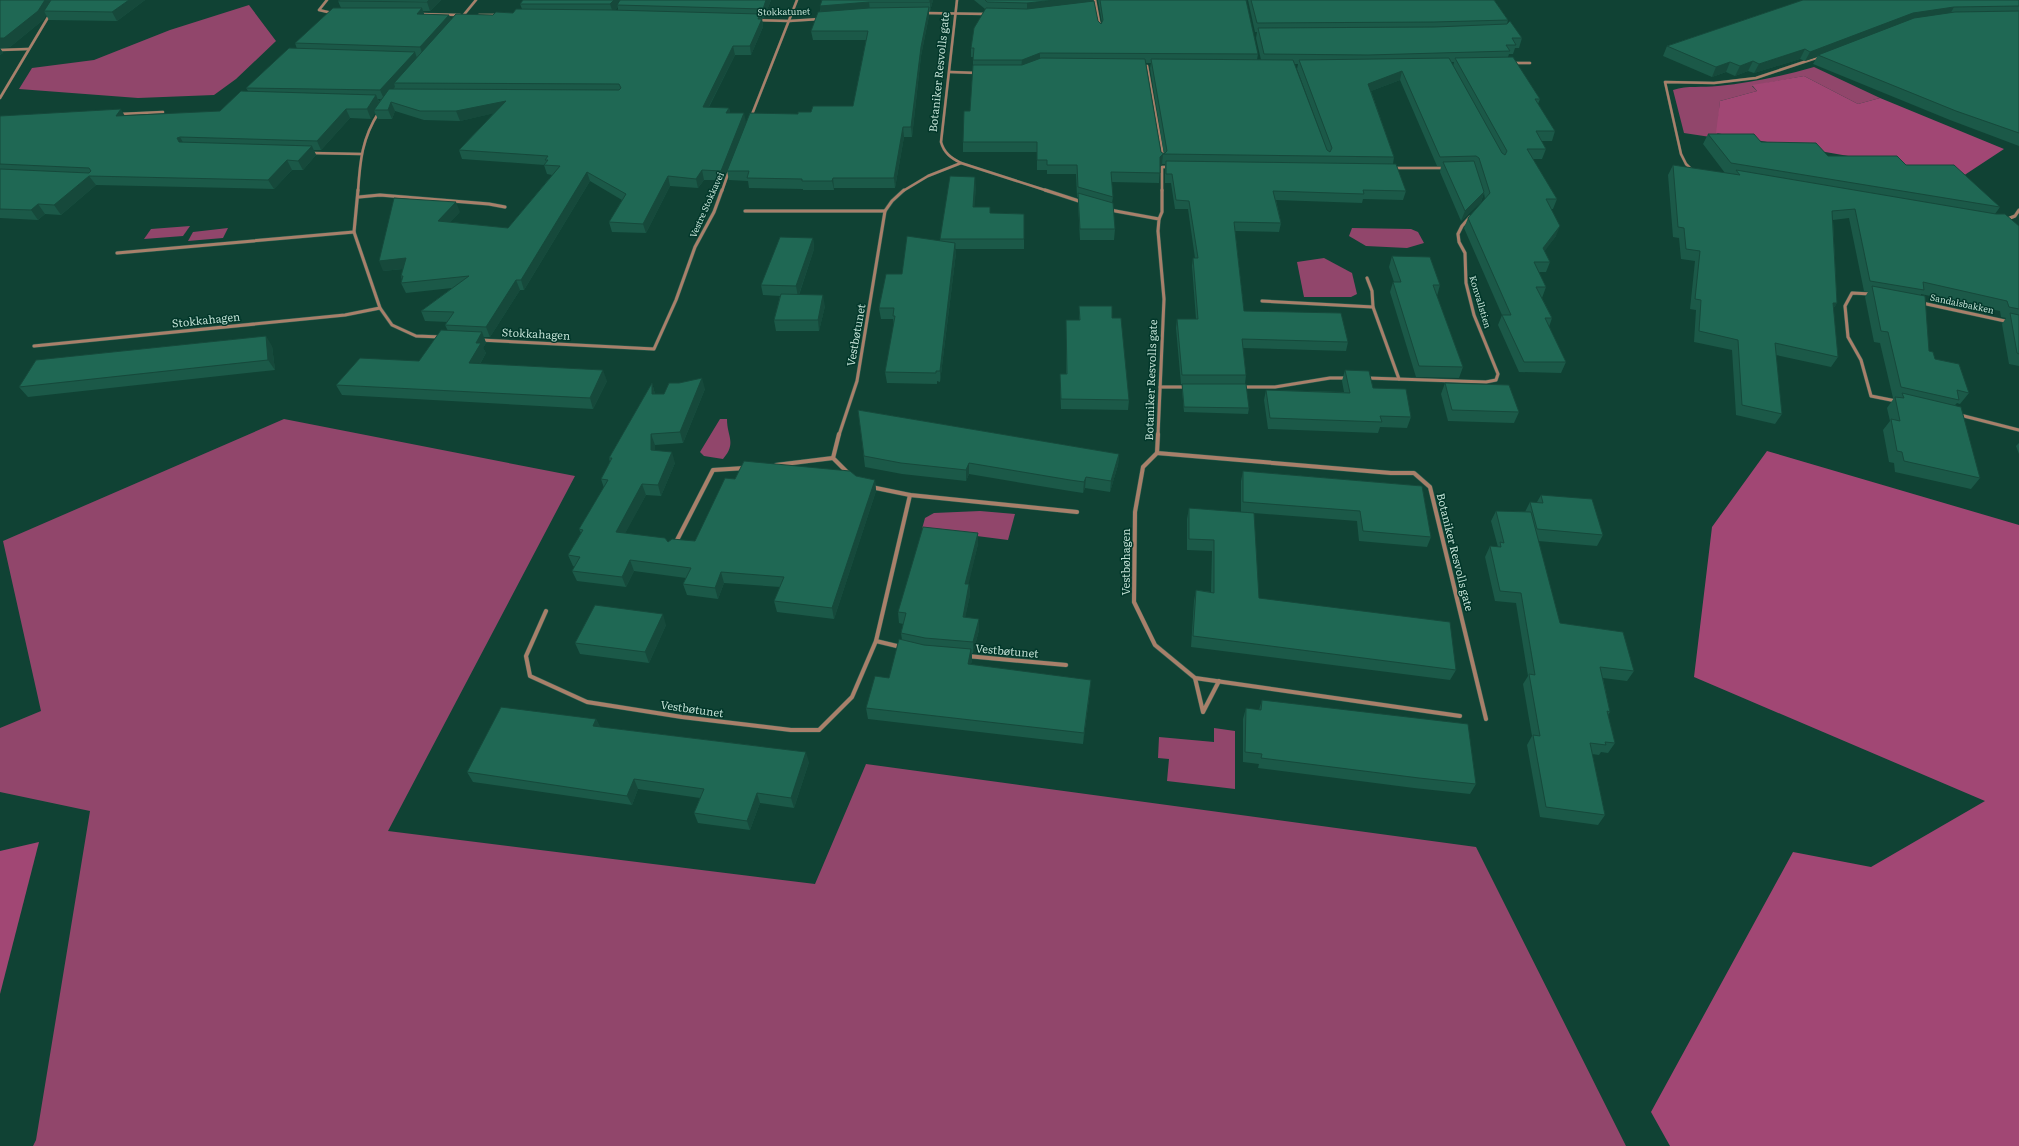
<svg xmlns="http://www.w3.org/2000/svg" width="2019" height="1146" font-family="Literata,serif">
  <style>
    .green { fill: #91466b }
    .forest { fill: #a14774 }
    .lines { fill: none; stroke-linecap: round; stroke-linejoin: round }
    .street-far2-casing { stroke: #305e51; stroke-width: 3 }
    .street-far1-casing { stroke: #305e51; stroke-width: 4 }
    .street-casing { stroke: #305e51; stroke-width: 5 }
    .street-far2 { stroke: #a8806a; stroke-width: 2.5 }
    .street-far1 { stroke: #a8806a; stroke-width: 3 }
    .street { stroke: #a8806a; stroke-width: 4 }
    .wall { fill: #1b5948; fill-rule: evenodd }
    .shaded-wall { fill: #16493b }
    .building { fill: #1f6854; stroke: #16493b }
    .labels { text-anchor: middle; stroke-width: 3; stroke-linejoin: round; paint-order: stroke }
    .far-street-label { font-size: 9px; fill: #c0dfd3; stroke: #02372a }
    .street-label { font-size: 11px; fill: #c0dfd3; stroke: #02372a }
  </style>
  <rect width="100%" height="100%" fill="#104234"/>
  <g class="green">
    <path d="M249,5L276,41L236,79L214,95L138,98L19,89L32,68L94,60L170,30Z"/>
    <path d="M1814,67L1880,98L1858,104L1804,76L1752,86L1757,91L1720,101L1717,138L1684,133L1673,90C1688,85 1702,88 1718,86C1752,83 1782,76 1814,67Z"/>
    <path d="M190,226L183,236L144,239L151,229Z"/>
    <path d="M228,228L223,238L188,241L193,232Z"/>
    <path d="M1352,228L1411,229L1418,232L1424,243L1407,248L1366,246L1349,236Z"/>
    <path d="M1324,258L1352,273L1357,294L1351,297H1304L1297,262Z"/>
    <path d="M284,419L575,476L388,831L815,884L866,764L1476,847L1626,1146H33L36,1140L90,811L0,792V728L41,711L3,541Z"/>
    <path d="M720,419H727C727,437 737,443 723,459L704,456L700,452Z"/>
    <path d="M980,511L1015,514L1008,540L922,529L925,518L934,513Z"/>
    <path d="M1214,728L1235,731V789L1167,781L1169,759L1158,758L1159,737L1214,742Z"/>
  </g>
  <g class="forest">
    <path d="M1804,76L1858,104L1880,98L2004,149L1963,176L1716,133L1720,101L1757,91L1752,85Z"/>
    <path d="M1767,451L2019,525V1146H1670L1651,1112L1793,852L1871,867L1985,801L1694,677L1712,527Z"/>
    <path d="M39,842L0,994V851Z"/>
  </g>
  <g class="lines">
    <defs>
      <g id="street-far2">
        <path d="M327,0L319,10L332,13"/>
        <path d="M957,0L941,142C944,153 951,158 961,163L1048,191"/>
        <path d="M1095,0L1100,27"/>
        <path d="M924,13L987,14"/>
        <path d="M419,14L460,15"/>
        <path d="M479,15H498"/>
        <path d="M462,17L476,0"/>
        <path d="M758,20L789,21L820,19"/>
        <path d="M0,50L28,49"/>
        <path d="M1513,63H1530"/>
        <path d="M1147,66L1163,156"/>
        <path d="M950,72L978,73"/>
        <path d="M0,98L50,14"/>
        <path d="M120,114L163,112"/>
        <path d="M751,117L797,0"/>
        <path d="M311,153L361,154"/>
        <path d="M1392,168H1445"/>
        <path d="M1693,171L1686,164L1681,154L1665,82L1714,83L1756,78L1819,57"/>
        <path d="M358,191C360,161 362,138 379,112"/>
        <path d="M722,191L729,171"/>
        <path d="M903,191L928,176L961,163"/>
        <path d="M1162,191V167H1169"/>
      </g>
      <g id="street-far1">
        <path d="M358,190L354,232L380,308L392,325L416,336L441,337"/>
        <path d="M1045,190L1082,202"/>
        <path d="M359,197L380,195L489,204L505,207"/>
        <path d="M1110,210L1159,219L1158,231L1164,299L1158,435"/>
        <path d="M745,211H885"/>
        <path d="M1159,219L1162,212V190"/>
        <path d="M2005,220L2015,216L2019,210"/>
        <path d="M117,253L354,232"/>
        <path d="M1367,278L1372,291L1373,307L1399,379"/>
        <path d="M1871,294L1852,293L1845,306L1848,337L1861,360L1871,396L1896,401"/>
        <path d="M1262,301L1373,307"/>
        <path d="M1922,303L2019,324"/>
        <path d="M480,340L654,349L676,300L695,247L714,212L722,190"/>
        <path d="M34,346L345,315L380,308"/>
        <path d="M1367,378L1486,382L1496,380L1498,374L1474,315L1466,283L1465,253L1459,242L1458,234L1462,226L1470,217"/>
        <path d="M1160,387H1187"/>
        <path d="M1242,387H1275L1330,378H1348"/>
        <path d="M1960,415L2019,430"/>
        <path d="M839,435L857,381L885,211L892,201L904,190"/>
      </g>
      <g id="street">
        <path d="M839,434L833,458L849,474"/>
        <path d="M1158,434L1157,453L1391,473H1414L1430,487L1486,719"/>
        <path d="M1157,453L1143,467L1135,512L1134,602L1155,645L1195,678L1460,716"/>
        <path d="M776,465L833,458"/>
        <path d="M871,487L910,495L1077,512"/>
        <path d="M675,544L713,470L745,468"/>
        <path d="M546,611L526,656L530,676L587,702L682,717L791,730H819L852,697L876,641L910,495"/>
        <path d="M876,641L901,647"/>
        <path d="M967,656L1066,665"/>
        <path d="M1195,678L1203,712L1219,681"/>
      </g>
    </defs>
    <use href="#street-far2" class="street-far2-casing"/>
    <use href="#street-far1" class="street-far1-casing"/>
    <use href="#street" class="street-casing"/>
    <use href="#street-far2" class="street-far2"/>
    <use href="#street-far1" class="street-far1"/>
    <use href="#street" class="street"/>
  </g>
  <g class="wall">
    <path d="M0,0H145L117,21L49,20L46,15L43,20L10,47L0,48L3,53L0,55Z"/>
    <path d="M441,0L430,11H423L424,14L449,15L451,20L513,13L522,9L520,4L771,0L764,18L761,17V19H762L763,27L751,55H735L709,107L729,108L730,113L746,122L723,180H704L698,188L670,186L646,233L612,232L609,222L622,200L590,181L524,290H520L490,337H484L486,343L483,348L486,353L480,364L607,381L593,409L342,395L336,385L419,361L448,331L445,325L448,322L425,321L421,311L452,288L406,293L401,283L402,280L401,276L403,269L383,271L460,212L450,222L508,228L552,175L547,174L544,165L462,159L459,150L494,113L460,121L424,120L395,111L392,119H378L375,113L371,119L350,118L321,150H314L316,155L303,170H292L274,189L96,185L61,215L45,214L38,220L0,218V116H125L220,111L248,91L246,88L297,49L295,43L341,8L338,1ZM618,7V10H615ZM378,99H381L379,102Z"/>
    <path d="M822,0H933L930,11H929V16L921,56L912,137H904L895,188H834V190H803V189L749,188L748,181L729,180L727,171L798,114L811,112L853,106L866,40H813L811,31L820,12Z"/>
    <path d="M974,0H1093L1098,21L1101,24L1102,23L1098,0H1246L1258,54L1257,60H1261L1256,38L1257,32H1255L1248,0H1494L1508,20L1507,24L1522,38L1519,48H1515L1513,54H1509L1508,57L1540,99L1538,104L1555,131L1552,141H1541L1546,149L1542,159H1533L1557,199L1553,209H1551L1556,236L1544,251L1550,262L1546,272H1539L1546,287L1542,298L1552,318L1549,327L1566,362L1561,373L1519,372L1498,325L1502,315L1464,228L1468,218L1485,199L1484,193L1481,202L1461,221L1440,172L1441,166H1437L1400,80L1371,91L1394,157L1393,164L1406,191L1403,200L1363,199L1362,203L1276,200L1281,223L1279,232L1235,231L1244,311L1348,342L1346,351L1243,348L1246,375L1245,384H1181L1176,328L1177,319H1196L1192,266L1193,258H1195L1188,209H1175L1171,183H1165V164H1162L1160,166L1159,183L1111,182L1113,197L1112,203L1115,229L1114,240H1080L1078,203V197H1077L1076,174H1047V170H1037V152H963V142L970,111L973,65V57H971V48L985,9ZM1451,62H1454L1453,66ZM1146,63H1151L1150,68L1164,154L1161,152ZM1294,64H1298L1297,69L1327,150Z"/>
    <path d="M1803,0H2019V146L1950,120L1813,64L1817,57L1805,61L1800,59L1754,73L1748,71L1735,76L1726,72L1712,77L1663,56L1667,46Z"/>
    <path d="M1708,134L1761,142L1828,156L1906,165L2000,207L1995,214L2019,226V366L2009,364L2002,324L2006,318L2001,317L2000,311L1921,294V295L1929,351L1935,359L1969,393L1960,404L1957,403L1955,405L1980,478L1971,489L1895,472L1894,463L1889,462L1883,430L1890,421L1887,408L1894,398H1893L1880,343L1874,342L1865,297L1868,292L1864,291L1849,218L1833,220L1837,303L1833,309L1838,357L1831,367L1776,355L1782,414L1775,424L1736,415L1732,350L1694,342L1696,310L1690,309L1695,261L1681,259L1679,238L1673,237L1668,175L1673,165L1725,173L1703,144Z"/>
    <path d="M976,187L974,207L990,213L1024,214V249H955L956,253L940,382L937,381V384L887,383L885,372L894,325L893,319H881L879,308L902,274L940,241V239Z"/>
    <path d="M813,238L814,249L799,295L825,306L819,331H776L774,320L780,296L763,295L761,285Z"/>
    <path d="M1392,256L1440,285L1437,296L1463,367L1459,378L1416,377L1390,292L1393,282H1394L1389,267Z"/>
    <path d="M1079,306L1112,318L1129,400L1128,410L1061,409L1060,384V374H1066V320H1079Z"/>
    <path d="M272,346L275,370L28,397L19,387Z"/>
    <path d="M1345,370L1373,388L1411,417L1407,428L1380,427L1378,433L1268,429L1264,400L1266,390L1344,392L1342,381Z"/>
    <path d="M652,383L655,394H664L705,389L683,443L655,445V450L675,463L661,496L646,495L625,533L668,542L695,541L735,479L856,476L875,480L876,491L834,619L777,612L774,601L780,587L724,583L718,599L687,595L683,584L686,578L634,571L626,587L577,581L572,571L575,567L573,566L568,555L581,533L579,529L604,488L601,479L610,462L609,458Z"/>
    <path d="M1445,383L1519,412L1514,423L1448,421L1441,394Z"/>
    <path d="M1182,384L1249,408L1248,414L1184,412L1182,390Z"/>
    <path d="M858,410L1119,454L1118,465L1110,492L1085,488L1083,493L1070,491L969,474L966,481L902,474L865,467Z"/>
    <path d="M2019,443V454L2016,446Z"/>
    <path d="M1243,471L1422,486L1431,537L1427,547L1359,541L1357,521L1241,512V481Z"/>
    <path d="M1541,495L1603,535L1597,546L1538,541L1560,623L1634,671L1627,681L1603,678L1610,712L1608,715L1615,743L1608,753L1601,752L1599,755L1592,754L1605,815L1598,825L1540,817L1527,745L1532,736L1523,684L1528,676L1516,603L1495,601L1485,557L1490,546L1498,547L1491,521L1496,511L1525,512L1530,502H1537Z"/>
    <path d="M1189,508L1259,598L1456,670L1450,680L1191,647L1194,601L1196,590L1211,592L1212,551L1187,550V519Z"/>
    <path d="M978,533V544L968,584H969L970,595L965,617L979,619V630L973,653H972V660L971,664L1090,691L1083,744L868,719L866,708L889,678L902,640L901,633L903,624L899,623L898,612Z"/>
    <path d="M666,625L649,663L580,654L575,643Z"/>
    <path d="M1262,700L1476,784L1470,794L1414,788L1258,768L1259,764L1243,762V719L1246,708L1259,710Z"/>
    <path d="M596,719L600,727L809,762L794,808L760,803L750,830L698,823L694,813L700,798L638,789L632,805L473,782L467,772Z"/>
  </g>
  <g class="shaded-wall">
    <path d="M45,0H55L44,11L46,15L43,20L10,47L0,48L3,53L0,55V38Z"/>
    <path d="M129,0H145L117,21L112,12Z"/>
    <path d="M429,0H441L430,11L427,2Z"/>
    <path d="M614,0H623L617,5L618,7L613,13L610,4Z"/>
    <path d="M766,0H771L764,18L763,9Z"/>
    <path d="M930,0H933L930,11Z"/>
    <path d="M1055,0H1093V4L1027,12V3Z"/>
    <path d="M869,2L870,11L821,15L820,6Z"/>
    <path d="M929,7V16L921,56L912,137L911,127L921,47Z"/>
    <path d="M1954,7L1949,16L1818,55L1817,57L1805,61L1810,52L1913,13Z"/>
    <path d="M422,8L425,17L417,14Z"/>
    <path d="M760,14L761,21L762,19L763,27L751,55L750,46Z"/>
    <path d="M449,15L452,23L423,55L420,47Z"/>
    <path d="M733,46L735,55L704,116L703,107Z"/>
    <path d="M1805,49L1800,59L1754,73L1759,64Z"/>
    <path d="M415,52L418,61L394,83L395,87L384,99L380,90Z"/>
    <path d="M1040,53V62L1021,69L1022,60Z"/>
    <path d="M1753,61L1748,71L1735,76L1740,66Z"/>
    <path d="M1730,62L1726,72L1712,77L1716,67Z"/>
    <path d="M1402,71L1400,80L1366,93L1368,84Z"/>
    <path d="M376,95L380,105L374,110L375,113L371,119L367,109Z"/>
    <path d="M506,101L509,110L460,121L456,111Z"/>
    <path d="M391,102L395,111L392,119L388,110Z"/>
    <path d="M729,108L731,117L726,113Z"/>
    <path d="M121,109L126,118L116,116Z"/>
    <path d="M346,109L350,118L321,150L317,141Z"/>
    <path d="M744,113L746,122L723,180L721,171Z"/>
    <path d="M903,127L904,137L895,188L894,178Z"/>
    <path d="M180,137L185,146L182,148L177,138Z"/>
    <path d="M312,146L316,155L303,170L298,161Z"/>
    <path d="M1163,154L1162,164L1159,167L1160,157Z"/>
    <path d="M287,160L292,170L274,189L268,180Z"/>
    <path d="M702,170L704,180L698,188L696,179Z"/>
    <path d="M587,172L590,181L524,290L521,280Z"/>
    <path d="M89,176L96,185L61,215L54,205Z"/>
    <path d="M668,176L670,186L646,233L643,224Z"/>
    <path d="M975,177L976,187L974,217L973,207Z"/>
    <path d="M833,178L834,188V190L832,181Z"/>
    <path d="M1484,192L1481,202L1461,221L1465,211Z"/>
    <path d="M456,202L460,212L442,231L438,221Z"/>
    <path d="M38,204L45,214L38,220L31,210Z"/>
    <path d="M1560,226L1556,236L1539,259L1543,248Z"/>
    <path d="M813,238L814,249L798,297L796,286Z"/>
    <path d="M955,243L956,253L940,382V371Z"/>
    <path d="M406,258L411,268L383,271L379,261Z"/>
    <path d="M516,280L520,290L490,337L486,327Z"/>
    <path d="M823,295L825,306L819,331L818,320Z"/>
    <path d="M1833,303H1837L1830,313Z"/>
    <path d="M482,332L486,343L483,348L486,353L474,374L469,363L476,343Z"/>
    <path d="M266,336L272,346L275,370L268,360Z"/>
    <path d="M603,370L607,381L593,409L590,398Z"/>
    <path d="M702,378L705,389L683,443L680,432Z"/>
    <path d="M652,383L655,394H652Z"/>
    <path d="M651,434L655,445V461L651,450Z"/>
    <path d="M672,452L675,463L661,496L658,485Z"/>
    <path d="M1119,454L1118,465L1110,492L1111,481Z"/>
    <path d="M969,463V474L966,481V470Z"/>
    <path d="M1086,477L1085,488L1083,493L1084,482Z"/>
    <path d="M875,480L876,491L834,619L832,608Z"/>
    <path d="M642,484L646,495L620,543L616,532Z"/>
    <path d="M978,533V544L966,595L965,584Z"/>
    <path d="M630,560L634,571L626,587L622,577Z"/>
    <path d="M721,572L724,583L718,599L715,588Z"/>
    <path d="M969,584L970,595L963,628V617Z"/>
    <path d="M663,614L666,625L649,663L645,652Z"/>
    <path d="M979,619V630L973,653V642Z"/>
    <path d="M971,649L972,660L968,674V664Z"/>
    <path d="M1091,680L1090,691L1083,744L1084,733Z"/>
    <path d="M596,719L601,729L593,726Z"/>
    <path d="M806,752L809,762L794,808L791,798Z"/>
    <path d="M634,779L638,789L632,805L627,796Z"/>
    <path d="M757,793L760,803L750,830L747,821Z"/>
  </g>
  <g class="building">
    <path d="M0,0H45L38,11L4,38H0Z"/>
    <path d="M51,0H129L112,12L44,11Z"/>
    <path d="M340,0H429L427,2L338,1Z"/>
    <path d="M523,0H614L610,4H520Z"/>
    <path d="M620,0H766L763,9L617,5Z"/>
    <path d="M822,0H930V2H869L820,6Z"/>
    <path d="M985,0H1055L1027,3L987,2Z"/>
    <path d="M1100,0H1246L1258,54L1040,53L1022,60H973L974,48H971L974,28L986,8L1027,9L1094,1L1098,21L1101,24L1103,20Z"/>
    <path d="M1251,0H1494L1508,20L1434,22L1257,23Z"/>
    <path d="M1803,0H2019V6L1954,7L1913,13L1810,52L1805,49L1759,64L1753,61L1740,66L1730,62L1716,67L1667,46Z"/>
    <path d="M929,7L921,47L911,127H903L894,178H833L832,181H802V179L747,178L749,171H727L750,113L798,114V112H811L813,106H853L868,31H811L818,12L869,8Z"/>
    <path d="M333,8H422L417,14L449,15L420,47L295,43Z"/>
    <path d="M516,9L612,10L760,14L758,19H762L750,46H733L703,107L729,108L726,113H744L721,171L702,170L696,179L668,176L643,224L609,222L626,194L587,172L521,280H516L486,327L445,325L454,312L421,311L469,276L401,283L403,276H401L406,258L379,261L394,198L456,202L438,221L508,228L560,166L544,165L548,160H545L548,156L459,150L506,101L456,111H420L391,102L388,110H374L389,89L619,90L621,88L619,84L394,83L456,14L493,15L496,12L513,13Z"/>
    <path d="M2019,11V133L1956,111L1818,55L1914,18L1955,12Z"/>
    <path d="M1510,21L1522,38H1512L1516,45H1506L1510,51L1368,55L1264,54L1258,28L1435,27L1507,24Z"/>
    <path d="M289,48L415,52L380,90L246,88Z"/>
    <path d="M1513,57L1540,99H1535L1555,131H1536L1546,149H1527L1557,199H1546L1560,226L1543,248L1550,262H1534L1546,287H1536L1552,318H1545L1566,362H1524L1502,315H1511L1468,218L1490,193L1479,158L1476,156L1440,157L1402,71L1368,84L1394,157L1163,154L1160,157V173L1111,172L1113,197L1078,187L1077,165H1047V160H1037V142H963L964,111H970L973,65H1022L1041,58L1145,59L1161,152L1164,154L1167,151L1151,59L1293,60L1327,150L1330,152L1332,148L1299,60L1449,58L1502,153L1505,155L1507,151L1455,58Z"/>
    <path d="M241,91L376,95L367,109H346L317,141L180,137L177,138L179,142L312,146L298,161L287,160L268,180L89,176L54,205L38,204L31,210L0,209V169L89,173L91,171L89,168L0,164V116L121,109L116,116L220,111Z"/>
    <path d="M1708,134H1754L1761,142L1816,143L1828,156H1897L1906,165H1954L2000,207L1731,163Z"/>
    <path d="M1166,161L1396,164L1406,191L1363,190L1364,194L1273,191L1281,223L1234,222L1244,311L1341,313L1348,342L1242,339L1246,375H1182L1177,319H1198L1193,258H1198L1189,201L1176,200L1172,174H1166Z"/>
    <path d="M1474,161L1484,192L1465,211L1443,162Z"/>
    <path d="M1673,165L1740,175L1736,170L1996,214H2005L2019,226V309L2009,307L2007,301L1923,282L1924,290L1870,281L1855,209L1832,211L1837,303H1833L1838,357L1775,343L1782,414L1742,405L1738,340L1699,331L1701,300L1695,299L1700,251L1686,249L1684,228L1678,227Z"/>
    <path d="M950,176L975,177L973,207H990V213L1024,214V239H940Z"/>
    <path d="M1078,193L1113,203L1115,229H1080Z"/>
    <path d="M907,236L955,243L940,371H936V373L885,372L895,316H893L894,308H879L886,274H902Z"/>
    <path d="M780,237L813,238L796,286L761,285Z"/>
    <path d="M1392,256L1430,257L1440,285H1433L1463,367L1419,366L1393,282H1401Z"/>
    <path d="M1872,286L1925,296L1929,351L1933,352L1935,359L1959,364L1969,393L1957,390L1959,400L1901,387L1888,332L1881,331Z"/>
    <path d="M781,294L823,295L818,320H774Z"/>
    <path d="M1079,306H1112V318H1121L1129,400L1061,399L1060,374H1067L1066,320H1080Z"/>
    <path d="M2010,313L2019,315V354L2017,353Z"/>
    <path d="M441,330L482,332L476,343H481L469,363L603,370L590,398L336,385L360,358L419,361Z"/>
    <path d="M266,336L268,360L19,387L36,360Z"/>
    <path d="M1345,370L1369,371L1373,388L1406,389L1411,417L1380,416L1382,422L1270,418L1266,390L1350,393Z"/>
    <path d="M702,378L680,432L651,434V450L672,452L658,485L642,484L616,532L665,538L668,542L672,539L695,541L725,478L735,479L744,461L850,471L856,476L875,480L832,608L774,601L784,577L721,572L715,588L683,584L691,568L630,560L622,577L572,571L580,557L568,555L583,530L579,529L608,480L601,479L612,458H609L652,383V394H664L669,383H679Z"/>
    <path d="M1445,383L1509,385L1519,412L1452,410Z"/>
    <path d="M1182,384H1246L1249,408L1184,407Z"/>
    <path d="M1902,393L1961,407L1980,478L1904,461L1902,452L1897,451L1891,419L1900,421L1895,397L1904,398Z"/>
    <path d="M858,410L1119,454L1111,481L1086,477L1084,482L1070,480L969,463L966,470L901,463L864,456Z"/>
    <path d="M1243,471L1422,486L1431,537L1363,531L1360,511L1243,502Z"/>
    <path d="M1541,495L1592,499L1603,535L1537,529L1530,502L1543,503Z"/>
    <path d="M1189,508L1254,513L1259,598L1450,622L1456,670L1193,636L1196,590L1214,593V540L1189,539Z"/>
    <path d="M1496,511L1531,512L1560,623L1623,632L1634,671L1600,667L1610,712L1607,711L1615,743L1605,742L1606,745L1590,743L1605,815L1546,807L1533,735L1540,736L1529,674L1535,675L1521,593L1500,591L1490,546L1501,547L1500,542L1504,543Z"/>
    <path d="M923,527L978,533L965,584H969L963,617L979,619L973,642L925,638L901,633L906,613L898,612Z"/>
    <path d="M595,605L663,614L645,652L575,643Z"/>
    <path d="M899,639L924,645L971,649L968,664L1091,680L1084,733L866,708L875,676L889,678Z"/>
    <path d="M1262,700L1468,724L1476,784L1419,778L1261,758L1262,754L1245,752L1246,708L1261,710Z"/>
    <path d="M501,707L596,719L593,726L806,752L791,798L757,793L747,821L694,813L704,789L634,779L627,796L467,772Z"/>
  </g>
  <g class="labels">
    <g class="far-street-label">
      <text transform="translate(784 12) rotate(-1)" y="3">Stokkatunet</text>
      <text transform="translate(707 205) rotate(-66)" y="3">Vestre Stokkavei</text>
      <text transform="translate(1480 302) rotate(73)" y="3">Konvallstien</text>
      <text transform="translate(1962 304) rotate(12)" y="3">Sandalsbakken</text>
    </g>
    <g class="street-label">
      <text transform="translate(939 72) rotate(-84)" y="4">Botaniker Resvolls gate</text>
      <text transform="translate(206 320) rotate(-6)" y="4">Stokkahagen</text>
      <text transform="translate(536 334) rotate(3)" y="4">Stokkahagen</text>
      <text transform="translate(856 335) rotate(-80)" y="4">Vestbøtunet</text>
      <text transform="translate(1151 380) rotate(-88)" y="4">Botaniker Resvolls gate</text>
      <text transform="translate(1455 552) rotate(76)" y="4">Botaniker Resvolls gate</text>
      <text transform="translate(1126 562) rotate(-90)" y="4">Vestbøhagen</text>
      <text transform="translate(1007 651) rotate(5)" y="4">Vestbøtunet</text>
      <text transform="translate(692 709) rotate(8)" y="4">Vestbøtunet</text>
    </g>
  </g>
</svg>
